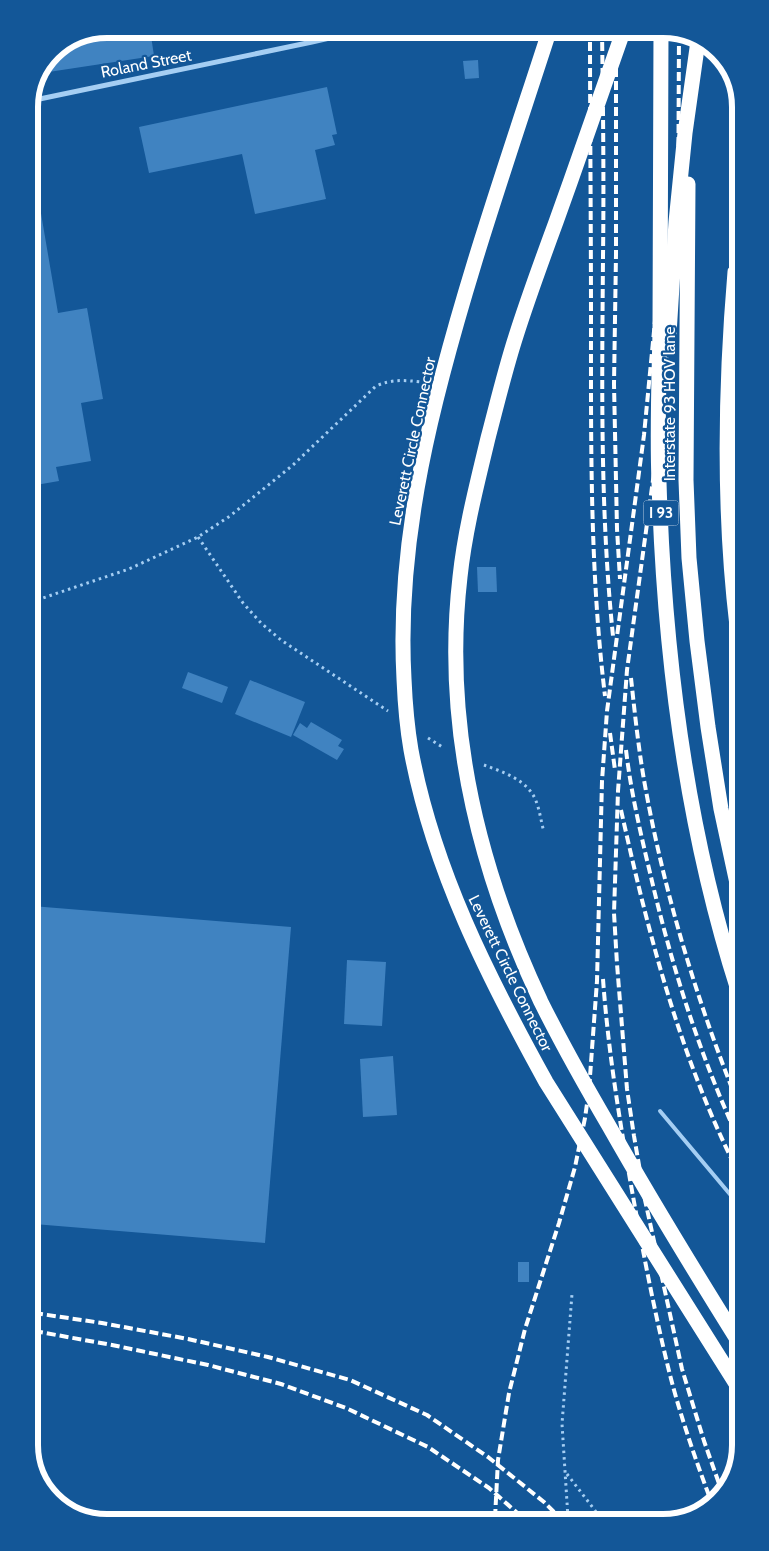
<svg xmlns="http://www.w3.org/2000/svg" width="769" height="1551" font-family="Cabin,sans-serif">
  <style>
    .building { fill: #4083c1 }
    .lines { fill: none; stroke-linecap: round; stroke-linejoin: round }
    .path { stroke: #a5cef3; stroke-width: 3; stroke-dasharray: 2.5 4; stroke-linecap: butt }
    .lane { stroke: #a5cef3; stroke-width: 4 }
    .street { stroke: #a5cef3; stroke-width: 5 }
    .highway { stroke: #fff; stroke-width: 15 }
    .rail { stroke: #fff; stroke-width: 4; stroke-dasharray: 9 4; stroke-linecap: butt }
    .labels { text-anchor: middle; stroke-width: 4.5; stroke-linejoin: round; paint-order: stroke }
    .shield { fill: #135798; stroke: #b8cde0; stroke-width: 1 }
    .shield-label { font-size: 15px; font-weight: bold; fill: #fff }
    .street-label { font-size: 16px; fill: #fff; stroke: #135798 }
    .rim { fill: none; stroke: #fff; stroke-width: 6 }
  </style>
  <rect width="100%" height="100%" fill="#135798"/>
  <g class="building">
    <path d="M107,29H150L154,56L42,73L52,51Z"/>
    <path d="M478,60L479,78L465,79L463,61Z"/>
    <path d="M327,87L337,134L332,135L335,145L315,150L326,199L255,214L242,154L149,173L139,127Z"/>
    <path d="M36,184L58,313L87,308L103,399L81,403L91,461L56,467L59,481L30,486L29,185Z"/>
    <path d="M477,567H496L497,592H478Z"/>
    <path d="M188,672L228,687L222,703L182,688Z"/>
    <path d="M250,680L305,702L291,737L235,714Z"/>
    <path d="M311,722L342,740L338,746L344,749L337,760L293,735L300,723L307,728Z"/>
    <path d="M32,906L291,927L265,1243L34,1224Z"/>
    <path d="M347,960L386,962L382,1026L344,1024Z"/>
    <path d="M393,1056L397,1115L363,1117L360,1059Z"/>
    <rect x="518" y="1262" width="11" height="20"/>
  </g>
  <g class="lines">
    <g class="path">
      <path d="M198,537L243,603L261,623L281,640L388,711"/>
      <path d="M31,602L129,569L198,537L230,516L293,465L376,386C392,379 404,380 421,382"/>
      <path d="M428,738L444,748"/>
      <path d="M484,765C503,772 528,780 536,801C540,811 541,822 544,832"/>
      <path d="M567,1474L600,1517"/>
      <path d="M568,1518L562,1424L572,1294"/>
    </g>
    <path class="lane" d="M660,1111L739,1205"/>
    <path class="street" d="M30,101L312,42L334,37L354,29"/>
    <g class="highway">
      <path d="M550,29C525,106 499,183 475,261C434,395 396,536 404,679C405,702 407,727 411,750C433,869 488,977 546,1082L740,1390"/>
      <path d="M624,29C601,94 579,158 556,222C542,260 528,298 516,336C505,370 497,404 488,438C477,484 465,530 460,577C443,725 478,868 541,1002C562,1044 585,1085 609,1126C651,1200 695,1272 740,1344"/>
      <path d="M661,29C661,130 660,230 660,331C659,381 657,432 659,482C664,652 686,828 738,990"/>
      <path d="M688,184L686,480L689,558L697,641L708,727L721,809L738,888"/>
      <path d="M735,272C725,390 723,509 737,626"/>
      <path d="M669,334L676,222L685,133L698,41"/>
    </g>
    <g class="rail">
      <path d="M590,29C590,127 591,225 591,323C591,448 590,572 605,696"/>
      <path d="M602,29C603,105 604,181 603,257C602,383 600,510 613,636"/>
      <path d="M616,29V254L614,384L617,529L620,579"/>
      <path d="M679,33L678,238L659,436L627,670L618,791L614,913L617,964L627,1089L634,1136L645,1200L682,1369L704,1441L722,1492"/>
      <path d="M631,678C635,715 639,754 646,791C666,899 698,1004 739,1106"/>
      <path d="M610,733L615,770"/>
      <path d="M626,750C631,793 641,835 651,877C672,967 700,1056 739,1140"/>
      <path d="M621,810C649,936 680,1058 739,1174"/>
      <path d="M603,979C608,1049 619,1117 631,1185C642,1247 654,1310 669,1371C680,1415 695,1458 711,1501"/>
      <path d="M34,1313L102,1323L188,1339L268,1357L350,1380L427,1415L488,1457L544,1502L560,1518"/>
      <path d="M34,1331L112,1345L208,1365L281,1384L346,1408L428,1447L489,1488L523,1518"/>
      <path d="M495,1518L498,1460L509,1393L525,1329L559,1223L575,1167L585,1118L589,1090L597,981L602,781L607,711L644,435L663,238L664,29"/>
    </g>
  </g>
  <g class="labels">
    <rect class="shield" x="643.5" y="500.5" width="35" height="25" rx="4"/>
    <g class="shield-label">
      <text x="661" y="518">I 93</text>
    </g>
    <g class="street-label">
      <text transform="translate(146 63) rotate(-11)" y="6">Roland Street</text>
      <text transform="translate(669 404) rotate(-90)" y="6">Interstate 93 HOV lane</text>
      <text transform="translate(412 441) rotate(-78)" y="6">Leverett Circle Connector</text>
      <text transform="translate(511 973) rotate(64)" y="6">Leverett Circle Connector</text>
    </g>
  </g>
  <path d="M0 0H769V1551H0ZM107 38H663A69 69 0 0 1 732 107V1445A69 69 0 0 1 663 1514H107A69 69 0 0 1 38 1445V107A69 69 0 0 1 107 38Z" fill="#135798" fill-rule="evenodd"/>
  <path class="rim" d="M107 38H663A69 69 0 0 1 732 107V1445A69 69 0 0 1 663 1514H107A69 69 0 0 1 38 1445V107A69 69 0 0 1 107 38Z"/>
</svg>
